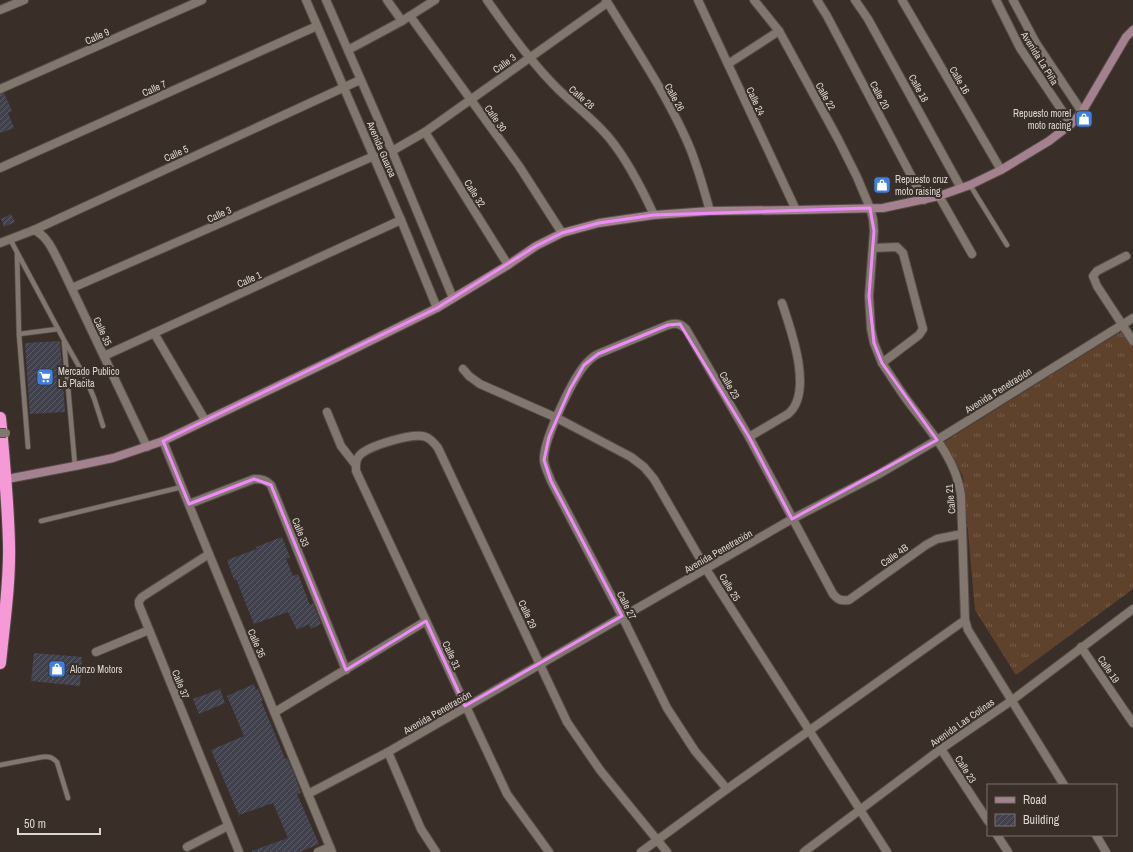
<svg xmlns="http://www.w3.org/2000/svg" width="1133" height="852" font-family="'Archivo Narrow',sans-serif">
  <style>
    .grass { fill: url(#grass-tufts) }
    .building { fill: url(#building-hatch) }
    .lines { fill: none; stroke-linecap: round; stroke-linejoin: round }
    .lane-casing { stroke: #554c46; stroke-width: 6 }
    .street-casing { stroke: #554c46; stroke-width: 10 }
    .secondary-casing { stroke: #554c46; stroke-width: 10 }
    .highway-casing { stroke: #554c46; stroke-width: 14 }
    .lane { stroke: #82776e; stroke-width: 4.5 }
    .street { stroke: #82776e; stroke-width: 8 }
    .secondary { stroke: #a4818e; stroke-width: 8 }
    .highway { stroke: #f599d7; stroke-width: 12 }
    .street-bridge-casing { stroke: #554c46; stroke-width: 10; stroke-linecap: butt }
    .street-bridge { stroke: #82776e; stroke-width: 8 }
    .marked { fill: none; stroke: #ee8bf8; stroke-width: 3; stroke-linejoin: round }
    .labels { text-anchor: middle; stroke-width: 4; stroke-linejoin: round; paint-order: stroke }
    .street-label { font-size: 10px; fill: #dcd6d1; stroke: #392f28 }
    .poi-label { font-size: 10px; fill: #dcd6d1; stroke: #392f28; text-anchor: start }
  </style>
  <defs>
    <pattern id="grass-tufts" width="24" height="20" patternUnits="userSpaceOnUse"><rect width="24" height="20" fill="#5f422c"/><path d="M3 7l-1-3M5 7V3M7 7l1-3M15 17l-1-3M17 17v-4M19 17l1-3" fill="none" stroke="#755d4a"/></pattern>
    <pattern id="building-hatch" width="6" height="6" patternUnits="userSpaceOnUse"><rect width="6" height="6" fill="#41414d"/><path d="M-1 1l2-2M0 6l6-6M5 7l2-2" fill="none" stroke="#5c5c66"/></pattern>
  </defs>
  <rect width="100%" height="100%" fill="#392f28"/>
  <path class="grass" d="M1122,331L1133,348V589L1016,675L975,610L963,476L944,442Z"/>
  <g class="building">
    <path d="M4,93L12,111L8,113L14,128L0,133V94Z"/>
    <path d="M11,214L15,222L4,227L1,219Z"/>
    <path d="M60,341L65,412L30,414L25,343Z"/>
    <path d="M282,537L290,557L286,559L293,576L298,574L310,605L313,603L321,624L311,629L309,624L297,630L288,612L254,624L236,579L234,580L227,560L257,549L256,547Z"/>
    <path d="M34,653L82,657L80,686L31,681Z"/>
    <path d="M254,684L256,690L258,689L263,701H261L277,739L285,759L287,758L295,776L301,793L297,794L319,844L300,852H252V851L288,838L273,803L239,815L211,750L244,736L227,696Z"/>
    <path d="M220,689L225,703L199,714L193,699Z"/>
  </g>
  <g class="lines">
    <defs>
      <g id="lane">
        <path d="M970,185L1007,245"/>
        <path d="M10,239L64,340L85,377L94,398L103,426"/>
        <path d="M17,253L19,334L28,447"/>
        <path d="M19,334L58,329"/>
        <path d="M64,342L75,466"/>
        <path d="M41,521L182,487"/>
        <path d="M0,765L42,757C49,756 52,757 57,762L68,798"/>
      </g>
      <g id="street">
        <path d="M306,0L401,220L437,308"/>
        <path d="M326,0L392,151L453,298"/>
        <path d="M387,0L402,21"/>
        <path d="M487,0C507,29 528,58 553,84C571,103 593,118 610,139C628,161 642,189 654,215"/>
        <path d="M606,0C634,46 665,92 687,141C697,163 703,187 710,211"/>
        <path d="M698,0L796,210"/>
        <path d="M754,0L779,31L838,139L857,177L870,208L873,219L874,231L869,296L871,329L874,343L882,363C891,376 900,391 910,404C931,432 956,459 961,495L965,620L968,630L1064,785"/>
        <path d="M817,0L827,16L924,200"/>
        <path d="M855,0L868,19L961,188"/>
        <path d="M902,0L1001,170"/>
        <path d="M996,0L1020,48L1071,124"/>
        <path d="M1013,0L1036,43L1082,112"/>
        <path d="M0,10L24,0"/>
        <path d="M410,16L519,166L562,233"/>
        <path d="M348,50L402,21L435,0"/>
        <path d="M728,64L779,31"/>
        <path d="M0,89L202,0"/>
        <path d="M425,132L508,265"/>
        <path d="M392,151L425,132L607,3"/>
        <path d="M0,168L317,26"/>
        <path d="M939,196L972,254"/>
        <path d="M34,230C48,236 54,253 61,266L147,447"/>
        <path d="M0,243L34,230L360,80"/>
        <path d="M873,248L897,247L903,253L923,329L919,335L882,363"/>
        <path d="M1126,256L1097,271L1093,276L1097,286L1133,341"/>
        <path d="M72,288L374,156"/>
        <path d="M154,333L205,420"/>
        <path d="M104,356L401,220"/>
        <path d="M463,369L469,376L480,384L557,418L631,457L644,467L654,479L706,569L887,852"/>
        <path d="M327,412L341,446L355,464"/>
        <path d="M749,437L788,414C814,393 791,330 782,303"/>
        <path d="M163,441L209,554L332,852"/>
        <path d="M189,504L254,479C262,479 266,480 271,485L346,670"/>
        <path d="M209,554L142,597L139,601V605L239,852"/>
        <path d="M1081,647L1133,723"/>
        <path d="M96,652L149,630"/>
        <path d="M275,712L426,621"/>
        <path d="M941,749L988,821"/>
        <path d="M388,752L421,829L436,852"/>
        <path d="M727,789L695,751L667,708L622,616L551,481C549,475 545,468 544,461C542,442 572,381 584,366C588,361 592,357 598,354L668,325C676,323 680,323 686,329L749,437L833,594C838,600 841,601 849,600L926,545L937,539L962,534"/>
        <path d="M308,794L388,752L792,519L879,474L937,440L1133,318"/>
        <path d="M997,835L1008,852"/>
        <path d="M1096,835L1106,852"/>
        <path d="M187,847L228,826"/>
        <path d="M318,852L330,847"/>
        <path d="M549,852L507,794L356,471C356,466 355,461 359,456C367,446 414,432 426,437C431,439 435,444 438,448L567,722L600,770L667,852"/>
        <path d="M641,852L727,789L965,620"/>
        <path d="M804,852L941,749L1011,701L1133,609"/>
      </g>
      <path id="secondary" d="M2,480L75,466L113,458L163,441L332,360L437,308L508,265L536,246L562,233L599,223L654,215L710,211L796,210L883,208L939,196L970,185L1001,170L1049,141L1071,124L1082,112L1126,37L1133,30"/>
      <path id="highway" d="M0,418C4,460 8,502 9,544C10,583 4,623 0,663"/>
    </defs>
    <use href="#lane" class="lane-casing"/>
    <use href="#street" class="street-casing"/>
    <use href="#secondary" class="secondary-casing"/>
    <use href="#highway" class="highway-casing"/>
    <use href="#lane" class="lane"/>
    <use href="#street" class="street"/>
    <use href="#secondary" class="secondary"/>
    <use href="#highway" class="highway"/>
    <defs>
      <path id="street-bridge" d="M0,433H6"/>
    </defs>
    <use href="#street-bridge" class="street-bridge-casing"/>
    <use href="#street-bridge" class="street-bridge"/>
  </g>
  <path class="marked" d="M870,208L874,231L869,296L874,343L882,363L937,440L792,519L749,437L680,324L668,325L598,354L584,365L570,389L549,437L544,460L551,481L622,616L465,706L426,621L346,670L271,485L254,479L189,504L163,441L437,308L536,246L562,233L599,223L654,215Z"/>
  <defs>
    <symbol id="shop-square" viewBox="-11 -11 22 22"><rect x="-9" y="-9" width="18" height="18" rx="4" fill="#3f7fe0" stroke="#392f28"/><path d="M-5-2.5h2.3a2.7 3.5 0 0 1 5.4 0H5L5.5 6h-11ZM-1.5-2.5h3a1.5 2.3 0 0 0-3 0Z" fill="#fff"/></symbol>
    <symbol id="supermarket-square" viewBox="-11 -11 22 22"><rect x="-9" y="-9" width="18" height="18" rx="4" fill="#3f7fe0" stroke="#392f28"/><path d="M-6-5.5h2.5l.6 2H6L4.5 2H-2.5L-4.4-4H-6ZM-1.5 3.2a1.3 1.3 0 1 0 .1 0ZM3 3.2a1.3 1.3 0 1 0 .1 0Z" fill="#fff"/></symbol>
  </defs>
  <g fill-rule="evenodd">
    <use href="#shop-square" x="1074" y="109" width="20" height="20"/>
    <use href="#shop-square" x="872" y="175" width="20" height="20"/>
    <use href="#supermarket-square" x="35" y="367" width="20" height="20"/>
    <use href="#shop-square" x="47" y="659" width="20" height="20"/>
  </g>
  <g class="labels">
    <g class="street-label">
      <text transform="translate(97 36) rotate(-24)" y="4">Calle 9</text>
      <text transform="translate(1040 58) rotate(58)" y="4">Avenida La Piña</text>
      <text transform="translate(504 63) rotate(-36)" y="4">Calle 3</text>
      <text transform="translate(960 80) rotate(60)" y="4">Calle 16</text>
      <text transform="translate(154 88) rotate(-24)" y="4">Calle 7</text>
      <text transform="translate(919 88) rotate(61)" y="4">Calle 18</text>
      <text transform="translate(880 95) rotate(62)" y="4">Calle 20</text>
      <text transform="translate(826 96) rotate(61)" y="4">Calle 22</text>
      <text transform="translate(582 97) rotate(41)" y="4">Calle 28</text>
      <text transform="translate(675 97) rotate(61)" y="4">Calle 26</text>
      <text transform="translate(756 101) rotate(65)" y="4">Calle 24</text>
      <text transform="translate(496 118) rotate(55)" y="4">Calle 30</text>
      <text transform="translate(382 149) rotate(67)" y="4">Avenida Guaroa</text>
      <text transform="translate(176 153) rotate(-25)" y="4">Calle 5</text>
      <text transform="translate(475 193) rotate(58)" y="4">Calle 32</text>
      <text transform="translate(219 214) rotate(-24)" y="4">Calle 3</text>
      <text transform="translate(249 279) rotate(-24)" y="4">Calle 1</text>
      <text transform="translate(103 331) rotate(65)" y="4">Calle 35</text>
      <text transform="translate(730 385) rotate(60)" y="4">Calle 23</text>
      <text transform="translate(998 390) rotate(-32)" y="4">Avenida Penetración</text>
      <text transform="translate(950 499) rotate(-96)" y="4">Calle 21</text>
      <text transform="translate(301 532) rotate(68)" y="4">Calle 33</text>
      <text transform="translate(718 551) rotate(-30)" y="4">Avenida Penetración</text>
      <text transform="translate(894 555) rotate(-36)" y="4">Calle 4B</text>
      <text transform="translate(730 587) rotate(58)" y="4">Calle 25</text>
      <text transform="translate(627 605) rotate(63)" y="4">Calle 27</text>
      <text transform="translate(528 614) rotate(65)" y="4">Calle 29</text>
      <text transform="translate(257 643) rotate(67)" y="4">Calle 35</text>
      <text transform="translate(452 655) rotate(65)" y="4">Calle 31</text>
      <text transform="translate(1109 669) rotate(56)" y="4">Calle 19</text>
      <text transform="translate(181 684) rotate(68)" y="4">Calle 37</text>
      <text transform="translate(437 712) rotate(-30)" y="4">Avenida Penetración</text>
      <text transform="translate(962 722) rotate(-35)" y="4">Avenida Las Colinas</text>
      <text transform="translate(966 769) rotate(57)" y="4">Calle 23</text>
    </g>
    <g class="poi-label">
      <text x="1071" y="117" text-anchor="end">Repuesto morel<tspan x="1071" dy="12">moto racing</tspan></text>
      <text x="895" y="183">Repuesto cruz<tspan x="895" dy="12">moto raising</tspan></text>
      <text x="58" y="375">Mercado Publico<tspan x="58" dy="12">La Placita</tspan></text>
      <text x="70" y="673">Alonzo Motors</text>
    </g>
  </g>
  <rect x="987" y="784" width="130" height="52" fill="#392f28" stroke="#7a726c"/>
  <rect x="995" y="797" width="20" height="6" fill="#a4818e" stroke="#7a726c"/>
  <text x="1023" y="804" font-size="12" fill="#dcd6d1">Road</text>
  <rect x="995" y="814" width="20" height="12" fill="url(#building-hatch)" stroke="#7a726c"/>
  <text x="1023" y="824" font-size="12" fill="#dcd6d1">Building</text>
  <path d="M18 828v6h82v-6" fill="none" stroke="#dcd6d1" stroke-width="2"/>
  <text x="24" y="828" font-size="12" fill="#dcd6d1" stroke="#392f28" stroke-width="3" paint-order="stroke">50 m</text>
</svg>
